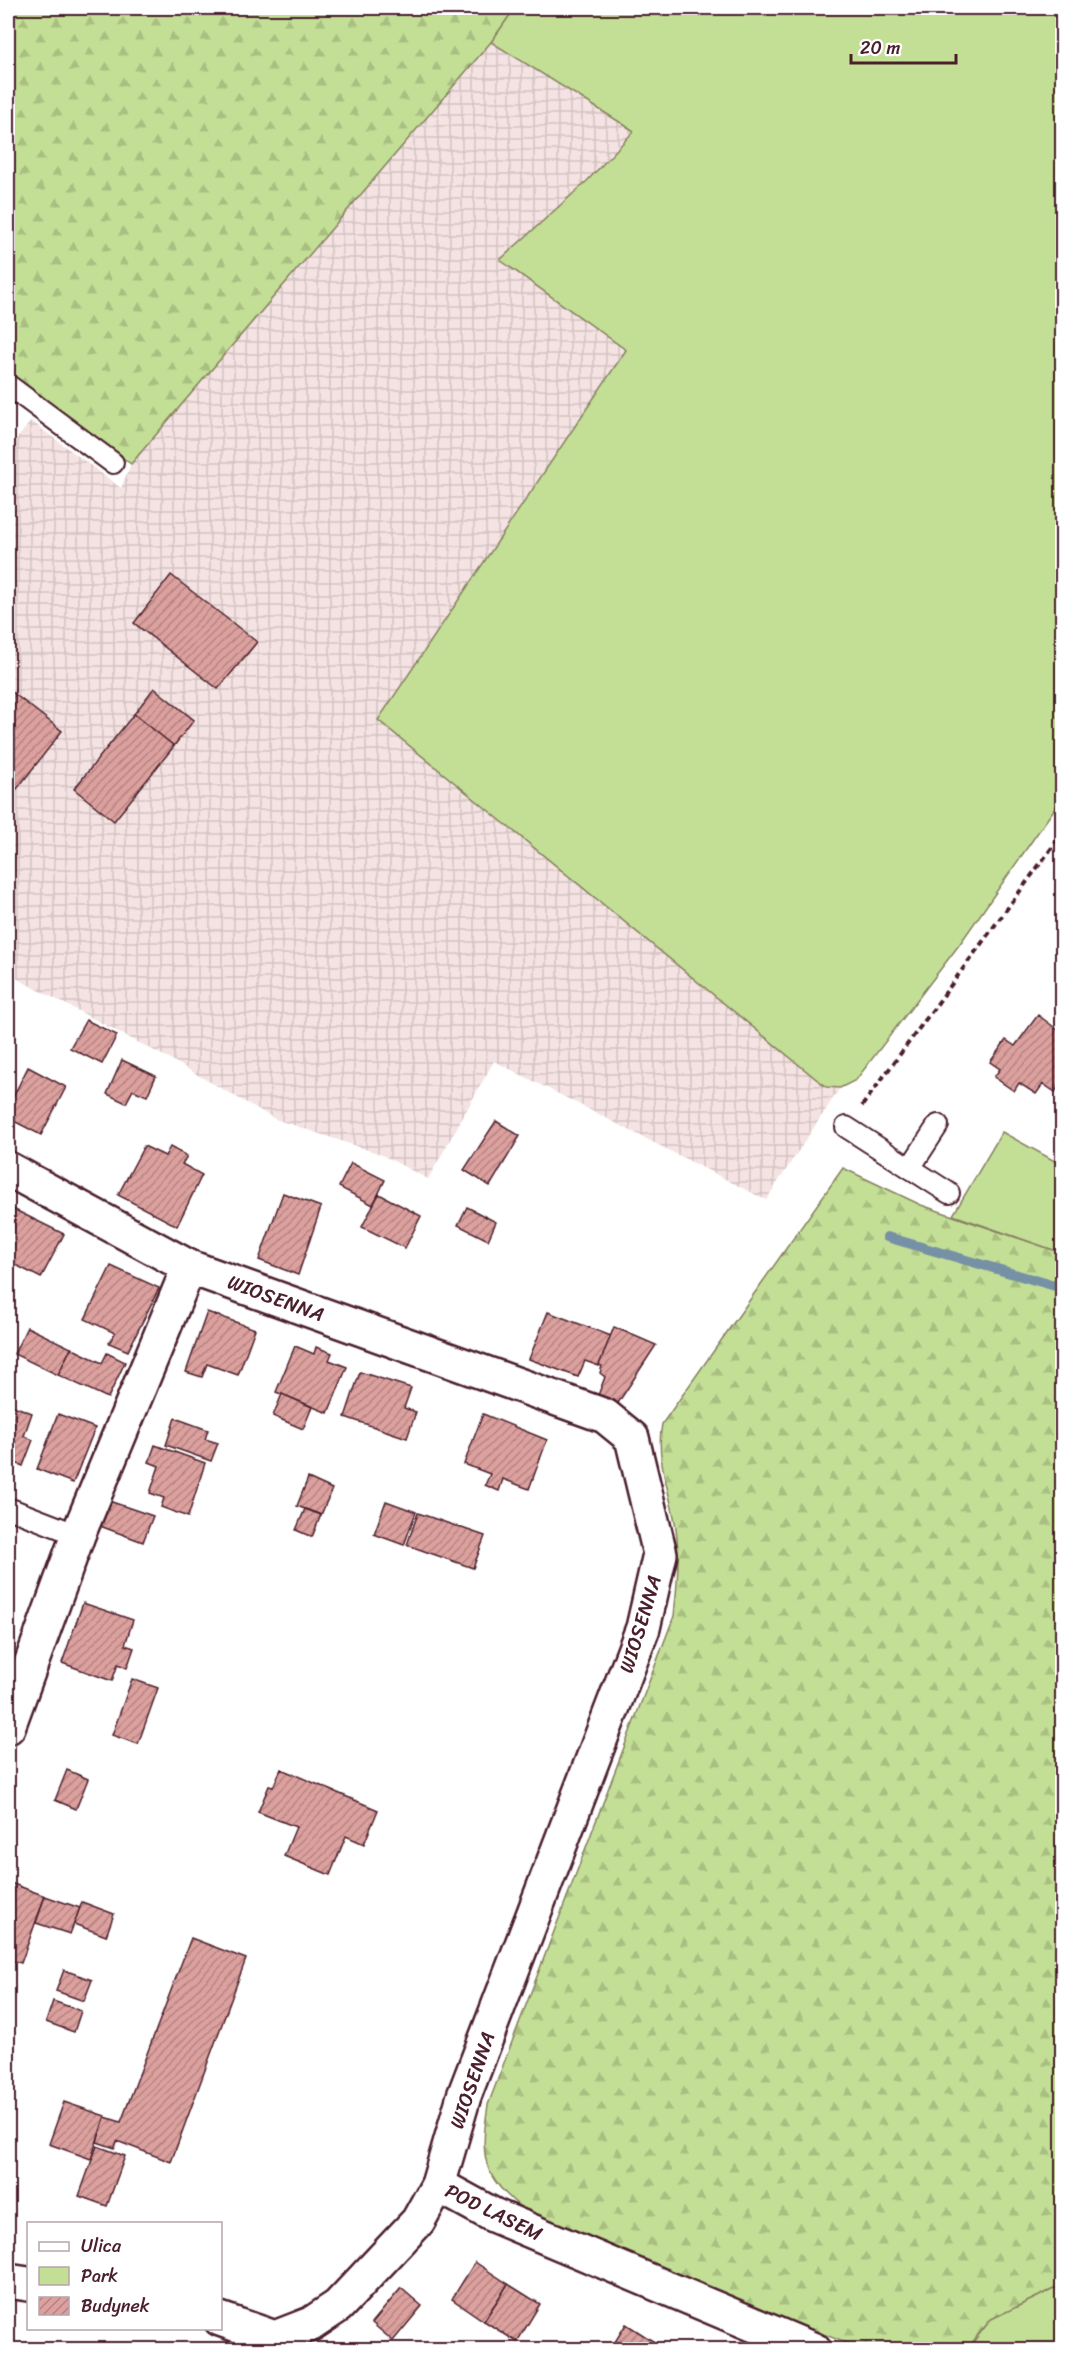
<svg xmlns="http://www.w3.org/2000/svg" width="1070" height="2357" font-family="Sriracha,sans-serif">
  <style>
    .industrial { fill: url(#industrial-grid) }
    .green { fill: #c3df96; stroke: #867f60; stroke-width: 1.5 }
    .forest { fill: url(#forest-firs); stroke: #867f60; stroke-width: 1.5 }
    .lines { fill: none; stroke-linecap: round; stroke-linejoin: round }
    .stream { stroke: #7691a5; stroke-width: 10 }
    .building { fill: url(#building-hatch); stroke: #4a1f2b; stroke-width: 1.5 }
    .lane-casing { stroke: #4a1f2b; stroke-width: 24 }
    .street-casing { stroke: #4a1f2b; stroke-width: 38 }
    .path { stroke: #4a1f2b; stroke-width: 4; stroke-dasharray: 6 4.5; stroke-linecap: butt }
    .lane { stroke: #fff; stroke-width: 20 }
    .street { stroke: #fff; stroke-width: 33 }
    .labels { text-anchor: middle; stroke-width: 6; stroke-linejoin: round; paint-order: stroke }
    .street-label { font-size: 20px; fill: #4a1f2b; stroke: #fff }
  </style>
  <defs>
    <pattern id="industrial-grid" width="8" height="8" patternUnits="userSpaceOnUse" patternTransform="scale(1.5)"><rect width="8" height="8" fill="#f4e3e2"/><path d="M0 4h8M4 0v8" fill="none" stroke="#d3c2c2"/></pattern>
    <pattern id="forest-firs" width="22" height="20" patternUnits="userSpaceOnUse" patternTransform="scale(1.5)"><rect width="22" height="20" fill="#c3df96"/><path d="M5 1l3.5 6h-7zM16 11l3.5 6h-7z" fill="#a9bf81"/></pattern>
    <pattern id="building-hatch" width="6" height="6" patternUnits="userSpaceOnUse" patternTransform="scale(1.5)"><rect width="6" height="6" fill="#dca19e"/><path d="M-1 1l2-2M0 6l6-6M5 7l2-2" fill="none" stroke="#b48381"/></pattern>
  </defs>
  <rect width="100%" height="100%" fill="#fff"/>
  <filter id="ink" filterUnits="userSpaceOnUse"><feTurbulence type="fractalNoise" baseFrequency=".0167" numOctaves="2"/><feDisplacementMap in="SourceGraphic" scale="12" xChannelSelector="R" yChannelSelector="G"/><feConvolveMatrix kernelMatrix="1 2 1 2 8 2 1 2 1" color-interpolation-filters="sRGB"/></filter>
  <g filter="url(#ink)">
    <path class="industrial" d="M491,42L634,131L587,181L626,350L378,720L826,1087L840,1088L766,1200L494,1061L428,1179L380,1154L275,1119L170,1059L8,974V450L31,421L121,488L131,464Z"/>
    <g class="green">
      <path d="M506,8H1062V798L959,945L856,1080L840,1088L826,1087L378,720L626,350L500,260L587,181L634,131L491,42L512,12Z"/>
      <path d="M1002,1132L1062,1165V1253L953,1215Z"/>
      <path d="M8,1650L24,1656L8,1692Z"/>
      <path d="M1062,2285V2349L967,2350L991,2319Z"/>
    </g>
    <g class="forest">
      <path d="M8,8H506L512,12L491,42L131,464L8,373Z"/>
      <path d="M843,1168L921,1205L1062,1253V2285L991,2319L967,2349H861L535,2219C486,2180 478,2167 488,2105L674,1616C677,1586 680,1559 676,1528C671,1493 655,1460 662,1424Z"/>
    </g>
    <g class="lines">
      <path class="stream" d="M887,1237L1062,1288"/>
    </g>
    <g class="building">
      <path d="M171,575L257,642L218,689L134,623Z"/>
      <path d="M154,688L194,720L174,746L134,714Z"/>
      <path d="M8,689L62,731L17,789L8,782Z"/>
      <path d="M134,714L174,746L114,821L74,789Z"/>
      <path d="M1038,1015L1062,1033V1081L1055,1092L1043,1084L1036,1094L1019,1083L1014,1091L994,1077L1000,1069L990,1062L1006,1040L1015,1046Z"/>
      <path d="M86,1020L117,1035L102,1064L70,1048Z"/>
      <path d="M122,1060L156,1076L147,1096L133,1090L126,1103L107,1094Z"/>
      <path d="M28,1067L66,1087L41,1135L8,1118V1107Z"/>
      <path d="M496,1121L520,1136L490,1186L464,1170Z"/>
      <path d="M144,1146L165,1156L170,1147L187,1156L182,1164L202,1175L177,1226L118,1195Z"/>
      <path d="M351,1163L385,1180L373,1205L339,1187Z"/>
      <path d="M283,1193L321,1207L298,1275L259,1260Z"/>
      <path d="M379,1194L421,1216L405,1248L362,1227Z"/>
      <path d="M467,1207L496,1222L488,1240L458,1225Z"/>
      <path d="M13,1209L64,1234L41,1278L10,1262L8,1267V1221Z"/>
      <path d="M111,1266L159,1288L128,1351L109,1343L115,1333L85,1319Z"/>
      <path d="M207,1312L255,1329L238,1375L207,1364L202,1377L186,1372Z"/>
      <path d="M548,1312L611,1336L599,1366L585,1361L578,1377L529,1359Z"/>
      <path d="M27,1327L71,1348L58,1375L14,1354Z"/>
      <path d="M614,1327L656,1345L616,1406L597,1398L605,1377L600,1373L602,1366L599,1365Z"/>
      <path d="M295,1346L314,1354L316,1347L332,1353L329,1360L347,1367L328,1413L276,1392Z"/>
      <path d="M71,1348L102,1363L107,1353L125,1362L108,1398L58,1375Z"/>
      <path d="M360,1372L411,1388L404,1408L416,1412L407,1438L345,1417Z"/>
      <path d="M282,1394L312,1407L303,1429L273,1416Z"/>
      <path d="M8,1404L32,1413L24,1436L33,1440L23,1466L8,1460Z"/>
      <path d="M58,1414L95,1428L73,1483L37,1469Z"/>
      <path d="M483,1414L547,1440L529,1489L503,1479L499,1491L485,1485L490,1474L464,1464Z"/>
      <path d="M175,1418L208,1430L205,1439L218,1443L211,1461L166,1445Z"/>
      <path d="M155,1445L205,1463L188,1517L161,1507L164,1498L150,1493L159,1466L149,1462Z"/>
      <path d="M308,1478L332,1489L321,1515L297,1506Z"/>
      <path d="M109,1501L153,1516L143,1542L100,1526Z"/>
      <path d="M386,1501L416,1512L404,1545L374,1534Z"/>
      <path d="M305,1509L321,1515L312,1537L296,1530Z"/>
      <path d="M418,1513L485,1536L473,1568L407,1545Z"/>
      <path d="M8,1576L14,1579L9,1594L8,1593Z"/>
      <path d="M83,1603L133,1620L125,1645L134,1648L127,1668L118,1664L112,1681L62,1663Z"/>
      <path d="M132,1679L158,1688L138,1744L112,1735Z"/>
      <path d="M281,1769L378,1810L364,1844L346,1836L330,1875L284,1856L296,1827L258,1812L269,1786L273,1787Z"/>
      <path d="M67,1770L88,1779L76,1809L55,1800Z"/>
      <path d="M8,1882L45,1896L21,1963L8,1959Z"/>
      <path d="M45,1896L80,1908L70,1934L36,1923Z"/>
      <path d="M82,1902L114,1914L106,1936L74,1924Z"/>
      <path d="M191,1938L246,1959L171,2162L117,2141L115,2148L97,2142L105,2117L121,2122Z"/>
      <path d="M64,1970L92,1980L84,2001L56,1991Z"/>
      <path d="M53,2001L81,2011L74,2032L46,2022Z"/>
      <path d="M64,2102L105,2116L91,2159L49,2144Z"/>
      <path d="M97,2146L125,2156L107,2206L79,2196Z"/>
      <path d="M475,2262L508,2284L484,2321L452,2299Z"/>
      <path d="M508,2284L540,2304L517,2342L484,2321Z"/>
      <path d="M401,2288L422,2306L393,2341L372,2323Z"/>
      <path d="M626,2324L667,2350H610Z"/>
      <path d="M120,2343L131,2350H115Z"/>
    </g>
    <g class="lines">
      <defs>
        <g id="lane">
          <path d="M8,385L113,463"/>
          <path d="M846,1127L949,1193"/>
          <path d="M910,1168L938,1125"/>
          <path d="M8,1508L78,1535"/>
        </g>
        <g id="street">
          <path d="M8,1169L189,1267L605,1416L632,1438L660,1554L643,1628L464,2096L438,2185L418,2221L338,2306L311,2324L275,2338L220,2319"/>
          <path d="M8,1727L78,1535L189,1267"/>
          <path d="M438,2185L493,2215L814,2350"/>
          <path d="M8,2281L28,2284"/>
        </g>
      </defs>
      <use href="#lane" class="lane-casing"/>
      <use href="#street" class="street-casing"/>
      <path class="path" d="M862,1106L1062,834"/>
      <use href="#lane" class="lane"/>
      <use href="#street" class="street"/>
    </g>
  </g>
  <g class="labels">
    <g class="street-label">
      <text transform="translate(276 1298) rotate(20)" y="7">WIOSENNA</text>
      <text transform="translate(640 1624) rotate(-73)" y="7">WIOSENNA</text>
      <text transform="translate(472 2080) rotate(-71)" y="7">WIOSENNA</text>
      <text transform="translate(494 2212) rotate(26)" y="7">POD LASEM</text>
    </g>
  </g>
  <rect width="1070" height="2357" fill="none" stroke="#fff" stroke-width="30"/>
  <rect x="15" y="15" width="1040" height="2327" fill="none" stroke="#4a1f2b" stroke-width="2" filter="url(#ink)"/>
  <rect x="27" y="2222" width="195" height="108" fill="#ffffff" stroke="#b7a5aa" stroke-width="1.5"/>
  <rect x="39" y="2242" width="30" height="9" fill="#ffffff" stroke="#b7a5aa" stroke-width="1.5"/>
  <text x="81" y="2252" font-size="18" fill="#4a1f2b">Ulica</text>
  <rect x="39" y="2267" width="30" height="18" fill="#c3df96" stroke="#b7a5aa" stroke-width="1.5"/>
  <text x="81" y="2282" font-size="18" fill="#4a1f2b">Park</text>
  <rect x="39" y="2297" width="30" height="18" fill="url(#building-hatch)" stroke="#b7a5aa" stroke-width="1.5"/>
  <text x="81" y="2312" font-size="18" fill="#4a1f2b">Budynek</text>
  <path d="M851 54v9h105v-9" fill="none" stroke="#4a1f2b" stroke-width="3"/>
  <text x="860" y="54" font-size="18" fill="#4a1f2b" stroke="#ffffff" stroke-width="4.5" paint-order="stroke">20 m</text>
</svg>
